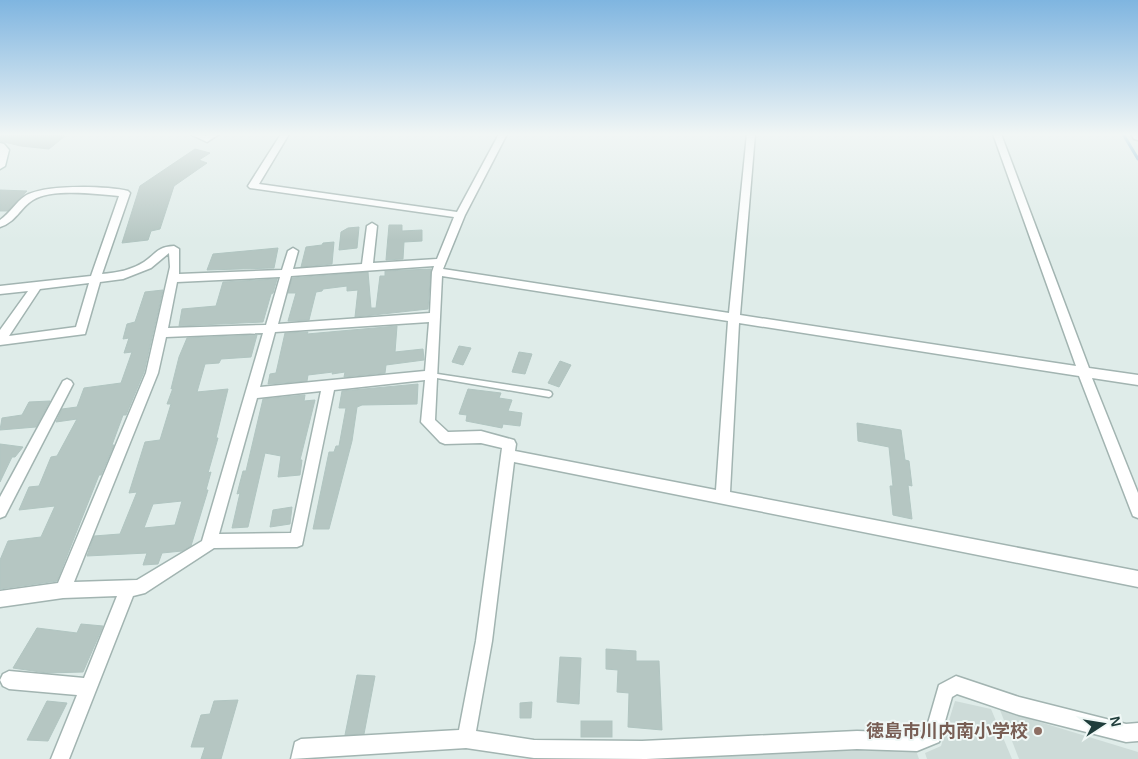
<svg xmlns="http://www.w3.org/2000/svg" width="1138" height="759" font-family="Arial,'Noto Sans JP',sans-serif">
  <style>
    .built { fill: #cddbd8 }
    .lines { fill: none; stroke-linecap: round; stroke-linejoin: round }
    .stream { stroke: #83b7d4; stroke-width: 3 }
    .building { fill: #b5c6c2; stroke: #b1c5c1; fill-rule: evenodd }
    .service-casing { stroke: #a2b4b1; stroke-width: 3 }
    .minor-casing { stroke: #a2b4b1; stroke-width: 3 }
    .tertiary-casing { stroke: #a2b4b1; stroke-width: 3 }
    .secondary-casing { stroke: #9db8b4; stroke-width: 3 }
    .service { fill: #fff; fill-rule: evenodd }
    .minor { fill: #fff; fill-rule: evenodd }
    .tertiary { fill: #fff; fill-rule: evenodd }
    .secondary { fill: #fff; fill-rule: evenodd }
    .education-dot { fill: #8d6e63; stroke: #f0f8f6; stroke-width: 2 }
    .labels { text-anchor: middle; stroke-width: 4; stroke-linejoin: round; paint-order: stroke }
    .near-education-label { font-size: 18px; font-weight: bold; fill: #785e54; stroke: #f0f8f6; text-anchor: end }
  </style>
  <rect width="100%" height="100%" fill="#dfece9"/>
  <g class="built">
    <path d="M955,701L991,709L1012,759H927L925,753L941,746Z"/>
    <path d="M1000,710L1138,752V759H1019Z"/>
    <path d="M915,748L919,759H644L753,754Z"/>
  </g>
  <g class="lines">
    <path class="stream" d="M1123,134L1138,159"/>
  </g>
  <g class="building">
    <path d="M0,134H32L65,136L49,149L21,146L0,141Z"/>
    <path d="M195,149L210,153L199,160L207,163L174,186L160,229L151,231L148,240L122,243L140,186Z"/>
    <path d="M0,190L27,191L8,211H0Z"/>
    <path d="M389,225H402V231L422,230V241L404,242L403,259L386,260Z"/>
    <path d="M359,227L357,248L339,250L341,232L348,228Z"/>
    <path d="M334,242L332,264L301,267L306,247L322,245L323,243Z"/>
    <path d="M278,248L274,268L207,270L213,254Z"/>
    <path d="M431,269L428,309L355,317L358,290L347,291V286L323,289L322,291L316,292L309,320L288,321L296,293H288L292,278L368,272L371,308H376L380,276H385V271Z"/>
    <path d="M277,279L273,293L271,294L263,322L179,326L182,309L216,306L223,282Z"/>
    <path d="M163,290L144,372L126,415H123L112,445H114L101,475H99L57,581L0,589V560L8,541L41,537L55,506L19,510L29,487L39,486L51,457L57,456L77,419L56,422L62,409L77,407L84,388L121,383L132,352L124,353L129,338L123,339L127,324L135,322L145,292Z"/>
    <path d="M397,326L395,352L423,349L424,360L386,365L385,373L344,377L345,372L332,374L333,372L308,375L307,381L268,384L270,374L276,373L285,333L308,332L307,334Z"/>
    <path d="M257,335L251,357L221,359L219,363L205,364L197,392L228,389L216,438H218L208,473L211,472L206,490H208L191,546L182,551L162,553L158,564L143,565L147,553L87,556L94,536L120,534L137,492L129,493L145,442L160,440L171,404H167L173,388L171,389L179,357L187,338ZM182,501L175,525L144,528L153,504Z"/>
    <path d="M459,346L471,348L463,365L452,362Z"/>
    <path d="M519,352L532,354L525,374L512,372Z"/>
    <path d="M560,361L571,365L559,387L548,383Z"/>
    <path d="M418,384L417,404L362,405L357,407L352,441L329,529H313L329,452H334L336,446H339L346,408H339L342,391Z"/>
    <path d="M468,389L501,393L499,398L512,400L508,411L522,413L520,426L503,424L502,428L466,421L467,415L459,414Z"/>
    <path d="M305,395L304,401L315,400L300,460H302L300,475L278,477L281,456L265,453L248,527L232,528L240,493L237,494L243,471H246L263,399Z"/>
    <path d="M50,401L36,427L0,430L2,418L22,415L29,402Z"/>
    <path d="M857,423L901,430L905,460L909,461L912,486L908,485L912,519L893,515L890,486H893L889,447L858,441Z"/>
    <path d="M0,444L23,447L15,457H12L0,482Z"/>
    <path d="M292,507L290,524L270,527L273,510Z"/>
    <path d="M81,624L103,626L83,672L47,673L13,668L37,628L77,633Z"/>
    <path d="M606,649L636,651V661H659L662,730L628,727L629,693L617,692L618,670L606,669Z"/>
    <path d="M560,657L581,658L579,704L557,702Z"/>
    <path d="M357,675L375,676L364,734L345,735Z"/>
    <path d="M238,700L221,759H201L205,747H191L201,715L210,714L214,701Z"/>
    <path d="M47,701L67,703L48,741L27,740Z"/>
    <path d="M532,702L531,718H520V703Z"/>
    <rect x="581" y="721" width="31" height="16"/>
  </g>
  <g class="lines">
    <defs>
      <path id="service" d="M429,373H431L549,391L551,392L552,394L551,396L549,397L431,377H429L428,375Z"/>
      <g id="minor">
        <path d="M190,134H201L206,136L210,134H219L207,142Z"/>
        <path d="M281,134H289L259,184L457,212L499,134H507L465,215L443,269L729,313L747,134H755L740,315L1076,366L993,134H1001L1089,368L1138,375V385L1092,378L1138,493V518L1133,516L1131,511L1079,376L739,323L730,492L1138,571V587L514,462L492,641L476,731L534,740L642,741L857,731L917,733L926,730L939,685L956,676L1019,697L1126,724L1138,723V741L1126,742L1019,715L957,694L952,697L939,742L917,751L857,749L646,759L534,758L466,748L291,759L295,742L301,739L459,730L476,641L502,448L481,443L445,444L440,442L421,422L425,380L334,390L302,545L297,547L214,548L145,593L133,596L69,759H51L77,695L9,689L3,686L0,680L3,674L9,671L84,678L117,596L63,598L0,607V591L58,583L146,373L170,267L169,253L151,268L123,279L100,282L85,334L0,345V330L28,291L0,294V286L91,276L119,196C97,194 52,188 33,200C21,207 15,223 0,227V220C10,213 16,202 25,196C44,184 107,186 128,191L130,193L102,274C116,273 132,270 144,262C157,253 157,247 174,246L179,249V274L282,270L288,251L293,248L298,251L293,269L362,264L367,226L372,223L377,226L373,263L437,259L454,217L250,188L248,186ZM434,266L432,272L430,313L278,324L291,276ZM442,276L728,321L716,490L515,451L516,444L514,440L481,431L448,432L435,420ZM280,277L266,325L168,328L177,282ZM89,283L76,327L9,336L40,289ZM429,322L425,371L260,387L275,332ZM263,333L202,541L137,580L74,582L158,373L166,337ZM321,391L291,533L219,534L257,398Z"/>
        <path d="M67,379L71,381L73,384L5,516L0,518V497L63,381Z"/>
      </g>
      <path id="tertiary" d="M1131,134H1138V140L1134,139Z"/>
      <path id="secondary" d="M0,143L4,144L9,150L5,166L0,169Z"/>
    </defs>
    <use href="#service" class="service-casing"/>
    <use href="#minor" class="minor-casing"/>
    <use href="#tertiary" class="tertiary-casing"/>
    <use href="#secondary" class="secondary-casing"/>
    <use href="#service" class="service"/>
    <use href="#minor" class="minor"/>
    <use href="#tertiary" class="tertiary"/>
    <use href="#secondary" class="secondary"/>
  </g>
  <linearGradient id="sky" x2="0" y2="1"><stop stop-color="#7fb5e0"/><stop offset="0.56" stop-color="#f1f6f5"/><stop offset="1" stop-color="#f1f6f5" stop-opacity="0"/></linearGradient>
  <rect width="1138" height="240" fill="url(#sky)"/>
  <circle class="education-dot" cx="1038" cy="731" r="5"/>
  <g class="labels">
    <g class="near-education-label">
      <text x="1028" y="737">徳島市川内南小学校</text>
    </g>
  </g>
  <g transform="translate(1103 724) rotate(78)" stroke="#f0f8f6" stroke-width="4" paint-order="stroke">
  <path d="M0-4L9 19L0 12L-9 19Z" fill="#1f3d3b"/>
  <text y="-8" font-size="14" font-weight="bold" text-anchor="middle" fill="#1f3d3b">N</text>
  </g>
</svg>
